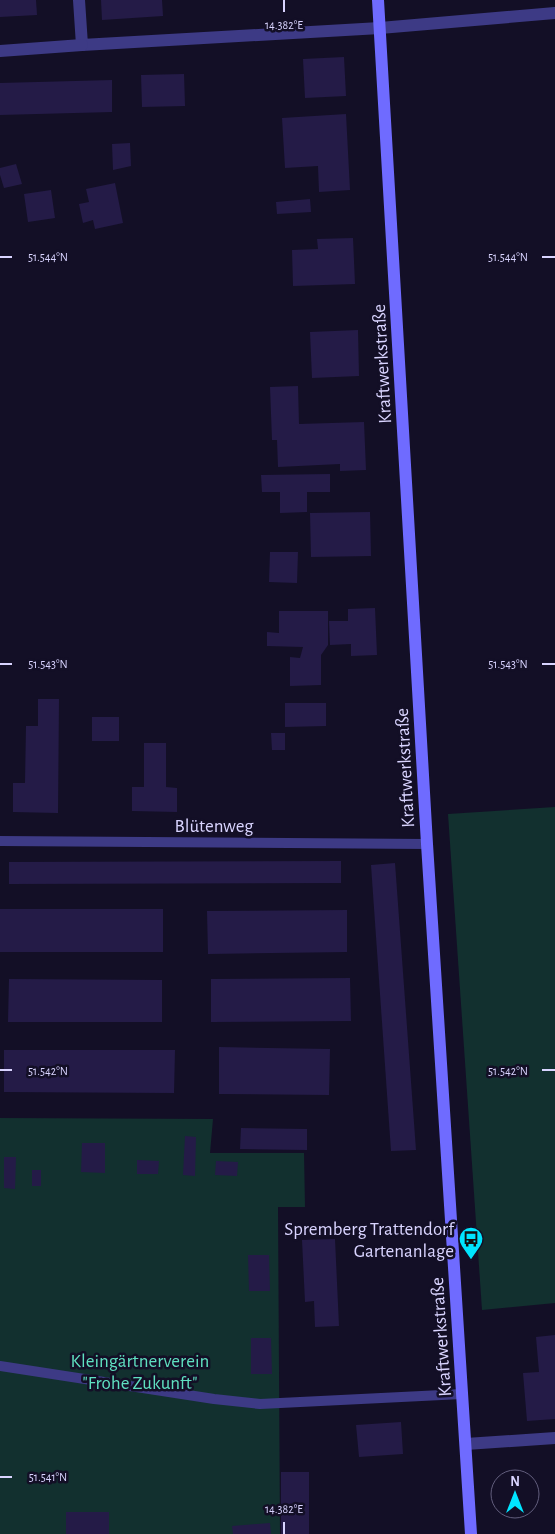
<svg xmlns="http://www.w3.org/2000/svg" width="555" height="1534" font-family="'Alegreya Sans',sans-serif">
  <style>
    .green { fill: #12302f }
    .building { fill: #241b47 }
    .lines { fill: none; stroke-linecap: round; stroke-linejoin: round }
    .lane { stroke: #3d3a85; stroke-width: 10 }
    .street { stroke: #3d3a85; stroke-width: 12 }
    .secondary { stroke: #6f6bff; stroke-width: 12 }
    .ticks { fill: none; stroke: #d9d4ff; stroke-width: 2 }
    .labels { text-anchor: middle; stroke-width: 5; stroke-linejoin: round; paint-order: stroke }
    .street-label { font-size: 19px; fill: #d9d4ff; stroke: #130f26 }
    .poi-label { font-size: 19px; fill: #d9d4ff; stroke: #130f26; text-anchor: end }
    .park-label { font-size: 19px; fill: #5fe0c0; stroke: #130f26 }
    .ticks-label { font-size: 12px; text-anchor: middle; fill: #d9d4ff; stroke: #130f26; stroke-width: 5; stroke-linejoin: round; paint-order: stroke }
  </style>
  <rect width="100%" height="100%" fill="#130f26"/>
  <g class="green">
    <path d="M555,807V1303L482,1310L448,814Z"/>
    <path d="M0,1118L213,1119L210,1153H304L305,1207H278L280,1534H0Z"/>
  </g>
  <g class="building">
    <path d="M0,0H36L37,15L0,17Z"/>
    <path d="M101,0H162L163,16L102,20Z"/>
    <path d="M344,57L346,96L305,98L303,59Z"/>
    <path d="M184,74L185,106L142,107L141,75Z"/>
    <path d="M112,80V112L0,115V83Z"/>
    <path d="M346,114L350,190L319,192L318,166L285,168L282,118Z"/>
    <path d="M130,143L131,166L113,170L112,144Z"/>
    <path d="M16,164L22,184L4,188L0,175V168Z"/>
    <path d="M115,183L123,223L95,229L93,220L83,223L79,204L89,202L86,189Z"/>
    <path d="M51,190L55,218L28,222L24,194Z"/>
    <path d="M310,199L311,212L277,214L276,202Z"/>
    <path d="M353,238L355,284L293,286L292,250L318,249L317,239Z"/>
    <path d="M358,330L359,376L312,378L310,332Z"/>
    <path d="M298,386L299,424L364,422L366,470L340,471V464L278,467L277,440H272L270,387Z"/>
    <path d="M330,474V492H307V512L280,513V492H262L261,475Z"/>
    <path d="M370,512L371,556L311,557L310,513Z"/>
    <path d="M270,552H298L297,583L269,582Z"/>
    <path d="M375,608L377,655L351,656V644L330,645L329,621H348V609Z"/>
    <path d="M279,611H328V645L321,655V685L290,686V657L300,658L303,647L267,646V632L279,633Z"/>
    <path d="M38,699H59L58,813L13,812V783H25L26,726H38Z"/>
    <path d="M285,703H326V726L285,727Z"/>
    <rect x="92" y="717" width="27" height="24"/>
    <path d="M271,733H285V750H272Z"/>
    <path d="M144,743H166V787L177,788V812L132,811V787H144Z"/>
    <path d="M341,861V883L9,884V862Z"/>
    <path d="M395,863L416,1150L391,1151L371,865Z"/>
    <rect x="0" y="909" width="163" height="43"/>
    <path d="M347,910V952L208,954L207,911Z"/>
    <path d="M350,978L351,1021L211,1022V979Z"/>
    <path d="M9,979L162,980V1022H8Z"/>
    <path d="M219,1047L330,1049L329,1095L219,1094Z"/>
    <path d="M4,1050H175L174,1093L4,1092Z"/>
    <path d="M241,1128L307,1129V1150L240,1149Z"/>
    <path d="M185,1136L196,1137L195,1176L183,1175Z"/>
    <path d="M82,1143H105V1173L81,1172Z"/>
    <path d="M4,1157H16L15,1189L4,1188Z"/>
    <path d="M137,1160L159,1161L158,1174H137Z"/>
    <path d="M216,1161L238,1162L237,1176L215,1175Z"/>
    <rect x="32" y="1170" width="9" height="16"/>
    <path d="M335,1239L339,1326L315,1327L314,1301L305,1302L302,1240Z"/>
    <path d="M248,1255H269L270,1291H249Z"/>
    <path d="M555,1335V1419L527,1421L523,1373L539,1372L536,1337Z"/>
    <path d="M251,1338H271L272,1374H251Z"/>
    <path d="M401,1422L403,1454L359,1457L356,1425Z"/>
    <rect x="281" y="1472" width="28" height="62"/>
    <rect x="66" y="1512" width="43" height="22"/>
    <path d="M270,1523L271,1534H233L232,1526Z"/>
  </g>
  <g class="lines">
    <g class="lane">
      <path d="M0,841L427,844"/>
      <path d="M0,1366L214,1399L260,1404L462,1394"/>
    </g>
    <g class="street">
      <path d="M79,0L82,45L380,28L555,13"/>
      <path d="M0,51L82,45"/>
      <path d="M466,1444L555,1438"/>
    </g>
    <path class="secondary" d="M378,0L427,844L471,1534"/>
  </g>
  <path class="ticks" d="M284,0V12M0,257H12M542,257H555M0,664H12M542,664H555M0,1070H12M542,1070H555M0,1477H12M284,1522V1534"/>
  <defs>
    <symbol id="bus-pin" viewBox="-11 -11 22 30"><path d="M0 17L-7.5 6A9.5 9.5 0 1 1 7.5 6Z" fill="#00e5ff" stroke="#130f26"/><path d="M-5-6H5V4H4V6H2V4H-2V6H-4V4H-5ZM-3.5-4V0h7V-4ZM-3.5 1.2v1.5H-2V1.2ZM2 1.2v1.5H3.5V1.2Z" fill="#111"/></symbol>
  </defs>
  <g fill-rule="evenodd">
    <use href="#bus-pin" x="457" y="1225" width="28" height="38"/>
  </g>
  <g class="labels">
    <g class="street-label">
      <text transform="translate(381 364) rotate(-93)" y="7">Kraftwerkstraße</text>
      <text transform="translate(404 768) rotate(-93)" y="7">Kraftwerkstraße</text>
      <text x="214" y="832">Blütenweg</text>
      <text transform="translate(440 1337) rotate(-94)" y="7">Kraftwerkstraße</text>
    </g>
    <g class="poi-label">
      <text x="454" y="1235">Spremberg Trattendorf<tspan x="454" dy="22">Gartenanlage</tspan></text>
    </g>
    <g class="park-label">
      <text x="140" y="1367">Kleingärtnerverein<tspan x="140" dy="22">"Frohe Zukunft"</tspan></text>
    </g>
  </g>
  <g class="ticks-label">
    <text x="284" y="29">14.382°E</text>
    <text x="48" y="261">51.544°N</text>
    <text x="508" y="261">51.544°N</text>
    <text x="48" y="668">51.543°N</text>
    <text x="508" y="668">51.543°N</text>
    <text x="48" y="1075">51.542°N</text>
    <text x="508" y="1075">51.542°N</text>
    <text x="48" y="1481">51.541°N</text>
    <text x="284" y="1513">14.382°E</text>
  </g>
  <g transform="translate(515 1494)"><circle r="24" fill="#130f26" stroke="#625e7d"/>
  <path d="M0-4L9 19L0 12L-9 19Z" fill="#00e5ff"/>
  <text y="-8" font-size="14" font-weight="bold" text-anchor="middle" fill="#d9d4ff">N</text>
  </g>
</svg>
